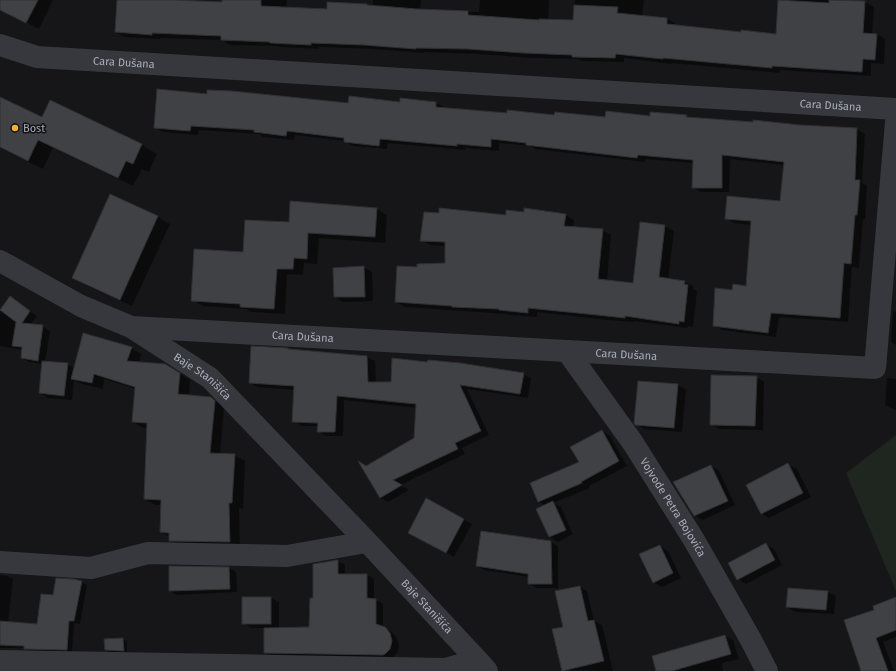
<svg xmlns="http://www.w3.org/2000/svg" width="896" height="671" font-family="'Fira Sans',sans-serif">
  <style>
    .green { fill: #1e261f }
    .shadow { fill: #0007 }
    .building { fill: #404145; stroke: #303034 }
    .lines { fill: none; stroke-linecap: round; stroke-linejoin: round }
    .street { stroke: #37383d; stroke-width: 22 }
    .poi-dot { fill: #f2b134; stroke: #111113; stroke-width: 1.5 }
    .labels { text-anchor: middle; stroke-width: 3; stroke-linejoin: round; paint-order: stroke }
    .street-label { font-size: 11px; fill: #a8adb8; stroke: #111113 }
    .poi-label { font-size: 11px; fill: #a8adb8; stroke: #111113; text-anchor: start }
  </style>
  <rect width="100%" height="100%" fill="#161618"/>
  <path class="green" d="M896,435V591L846,473Z"/>
  <g class="shadow">
    <path d="M0,0H53L39,29L0,9Z"/>
    <path d="M118,0H159L223,3V0H287L286,8L328,10V3L373,5V0H421L420,10L479,12L480,0H549L548,20L574,21L575,0H644L642,16L667,19L676,24L675,26L742,33L777,35L779,0H836L865,2L874,7L872,34H877L885,39L884,64L871,63V76L780,70V73L672,63V64L624,58V62L582,61L578,59L533,58L477,54L424,52V53L373,49L319,47V49L280,47L278,46L230,45L222,40L160,38V39L124,37L116,32Z"/>
    <path d="M208,95L349,104L436,103L444,107V109L508,114L606,118L686,116L690,118L800,126L857,129L865,134L862,183L867,186L865,219H863L859,268L852,267L848,322L779,317L776,337L722,330L714,325L733,291L747,287L752,225L734,223L726,218L781,202L784,165L730,159L729,192H701L693,187V163L645,159V162L535,149L531,146L499,143V151L465,148V150L388,143L387,149L353,146L345,141L295,135L294,140L263,137L259,134L199,130L198,135L163,132L155,127Z"/>
    <path d="M0,98L42,118L50,102L142,145L157,154L149,172L142,169L133,186L53,148L43,169L0,148Z"/>
    <path d="M111,195L158,217L170,224L132,306L85,285L73,278Z"/>
    <path d="M377,209L387,215L385,243L319,238L317,264L304,263L303,275L287,274L285,314L251,312L246,309L203,306L192,300L244,253L290,223Z"/>
    <path d="M565,215L574,220L573,227L602,230L611,235L607,281L634,284L665,226L674,231L668,280L685,282L694,287L693,289L697,291L693,327L688,326L687,328L634,321V322L607,320L537,312V317L509,315L506,314L405,307L396,302L418,268L446,264V246L430,245L421,240L506,216Z"/>
    <path d="M363,267L372,272L373,301L343,302L335,297Z"/>
    <path d="M10,298L37,316L30,325L42,326L50,331L45,362L67,364L75,368L131,348L141,354L139,363L176,371L190,380L189,396L210,398L221,404L224,408L220,454L234,455L245,461L243,509L239,508L240,548L180,546L170,540V537L161,532L162,505H155L145,499L148,428H143L133,422L136,389L104,379L103,389L82,384L74,380L72,400L48,398L40,393L42,364L29,362L22,358L23,350L0,346V312Z"/>
    <path d="M896,306V345L891,342L893,311L896,312Z"/>
    <path d="M367,357L375,361L376,383H392L523,374L531,378L528,398L467,389L489,435L462,448L465,454L400,485L409,490L388,502L380,498L366,467L414,439L417,408L344,400L343,436H326L318,431L319,426H301L294,421L295,390L258,387L250,383Z"/>
    <path d="M756,377L764,382L763,430L719,429L711,424Z"/>
    <path d="M887,378L896,379V410L893,409L885,405Z"/>
    <path d="M639,382L678,385L686,390L682,432L644,429L636,424Z"/>
    <path d="M602,431L610,436L627,466L589,486L590,488L553,503L561,507L573,534L558,542L550,537L537,510L546,506L538,501L580,463Z"/>
    <path d="M788,465L797,469L811,497L769,518L761,513Z"/>
    <path d="M711,466L719,471L735,505L703,520L694,515Z"/>
    <path d="M427,500L472,524L454,557L417,537Z"/>
    <path d="M551,542L558,546V588H537L529,584V577L484,570L477,566Z"/>
    <path d="M766,544L774,549L782,565L746,584L738,579Z"/>
    <path d="M660,546L668,551L681,578L662,587L653,582Z"/>
    <path d="M338,561L345,565V575H367L374,579V599L376,600L383,604V627L392,632L397,638L399,646L397,653L391,659L272,657L265,653V628H251L243,623L271,598L279,602V628H310L314,599Z"/>
    <path d="M229,568L236,572L237,592L177,595L170,591Z"/>
    <path d="M0,575L7,576L13,579L8,623L37,625L82,582L87,585L80,624L74,623L72,652H30L25,648H0Z"/>
    <path d="M580,587L587,591L594,621L602,625L613,671L563,670L564,628Z"/>
    <path d="M828,592L836,596L834,614L796,612L787,607Z"/>
    <path d="M896,601V637L883,642L894,671H866L875,610Z"/>
    <path d="M725,636L733,640L739,659L722,663L723,671H657L653,657Z"/>
    <path d="M123,639L127,641V652H109L106,650Z"/>
  </g>
  <g class="building">
    <path d="M0,0H38L26,23L0,10Z"/>
    <path d="M117,0H175L222,2V0H261V6L327,9V2L367,4V5L417,9L468,11V15L539,20V19L573,20L574,5L618,7L617,13L667,18V24L741,32V30L776,34L778,0L829,3V0L865,1L863,33L877,34L875,60L863,59L862,72L772,66V68L663,58V59L616,54L615,58L572,57V55L523,53L468,49L416,48V49L364,45L311,43V45L270,43V42L221,40V36L152,33V35L115,32Z"/>
    <path d="M157,89L207,94V90L232,91L348,103L349,96L400,102V98L436,102V107L507,113V110L554,115L555,112L605,117L606,111L650,116V112L687,115L686,117L753,122V120L800,125L857,128L855,180H860L857,215H855L851,264L844,263L840,318L771,313L768,333L713,326L715,288L732,290L733,284L746,286L751,221L725,219L727,196L780,201L784,162L722,155V188H692L693,160L638,155L637,158L526,145V143L491,139V147L457,144V146L380,139L379,146L344,142V138L287,131L286,136L254,132V130L191,126L190,131L154,128Z"/>
    <path d="M0,97L42,117L50,100L142,144L133,164L126,161L118,178L38,140L28,161L0,147Z"/>
    <path d="M110,194L158,216L120,300L72,278Z"/>
    <path d="M290,201L377,208L375,237L308,233L307,259L294,258L293,269H277L274,309L240,307V304L191,301L194,249L243,252L245,220L289,222Z"/>
    <path d="M439,208L506,215V210L524,212V208L566,214L564,226L603,229L598,279L633,283L640,222L665,225L659,277L685,281L684,284L688,285L684,322L679,321V324L625,316V318L597,315L528,308V313L499,310V309L452,307V306L395,302L397,266L417,267V264L445,263V242L420,241L424,212L439,213Z"/>
    <path d="M364,266L365,297H334L333,268Z"/>
    <path d="M10,296L30,311L22,323L43,325L38,361L21,358L22,347L12,346L16,322L0,310Z"/>
    <path d="M83,333L132,347L127,361L165,364L180,373L178,394L211,397L215,401L210,453L235,454L232,503H229L230,542L169,541V533L160,532L161,500L144,499L147,423L132,422L135,387L94,374L92,383L71,379Z"/>
    <path d="M251,346L288,348V349L367,356L368,382H391L392,358L427,362L428,360L460,363L524,373L520,394L460,385L481,431L455,443L458,449L393,480L402,485L380,498L358,461L366,466L414,438L416,404L337,396L335,432H317L318,423L292,422L294,386L249,383Z"/>
    <path d="M42,361L68,363L64,396L39,393Z"/>
    <path d="M711,375L757,376L755,426L710,425Z"/>
    <path d="M638,381L678,384L674,428L635,425L634,423Z"/>
    <path d="M602,430L619,461L581,482L582,483L538,502L530,483L579,462L570,447Z"/>
    <path d="M788,463L803,493L761,514L746,485Z"/>
    <path d="M711,465L728,501L694,516L673,482Z"/>
    <path d="M426,498L464,519L446,553L408,533Z"/>
    <path d="M553,501L566,530L549,537L536,509Z"/>
    <path d="M481,531L551,541L552,584H528V574L476,566Z"/>
    <path d="M766,543L775,560L737,580L728,563Z"/>
    <path d="M660,545L673,573L653,583L639,554Z"/>
    <path d="M338,560V574H367V598L376,599V624L385,627L390,633L392,641L390,649L385,654L383,655L264,653V628L309,627L310,598H313V564Z"/>
    <path d="M169,566L229,567L230,589L169,591Z"/>
    <path d="M56,578L73,579L82,581L74,621H69L67,650L24,649V646L0,645V621L37,624L41,594L53,595Z"/>
    <path d="M580,586L588,621L594,620L604,661L562,671L552,629L563,627L555,591Z"/>
    <path d="M788,588L828,591L826,610L786,607Z"/>
    <rect x="242" y="597" width="29" height="27"/>
    <path d="M896,597V630L876,638L888,671H861L844,620L874,610L873,606Z"/>
    <path d="M725,635L731,654L672,671H656L652,656Z"/>
    <path d="M123,638L124,651L105,650L104,639Z"/>
  </g>
  <g class="lines">
    <g class="street">
      <path id="s1" d="M0,45L37,57L896,109"/>
      <path id="s2" d="M0,261L81,306L131,327L210,378L372,547L480,663L487,671"/>
      <path id="s3" d="M131,327L875,368L896,122"/>
      <path id="s4" d="M567,351L633,443L694,540L751,640L767,671"/>
      <path d="M0,562L91,568L148,553L287,556L366,542"/>
      <path d="M0,661L445,669L477,660"/>
    </g>
  </g>
  <circle class="poi-dot" cx="15" cy="128" r="4"/>
  <g class="labels">
    <g class="street-label">
      <text dy="4" stroke="none"><textPath href="#s1" startOffset="126">Cara Dušana</textPath></text>
      <text dy="4" stroke="none"><textPath href="#s1" startOffset="834">Cara Dušana</textPath></text>
      <text dy="4" stroke="none"><textPath href="#s3" startOffset="172">Cara Dušana</textPath></text>
      <text dy="4" stroke="none"><textPath href="#s3" startOffset="496">Cara Dušana</textPath></text>
      <text dy="4" stroke="none"><textPath href="#s2" startOffset="234">Baje Stanišića</textPath></text>
      <text dy="4" stroke="none"><textPath href="#s4" startOffset="189">Vojvode Petra Bojovića</textPath></text>
      <text dy="4" stroke="none"><textPath href="#s2" startOffset="556">Baje Stanišića</textPath></text>
    </g>
    <g class="poi-label">
      <text x="23" y="132">Bost</text>
    </g>
  </g>
</svg>
